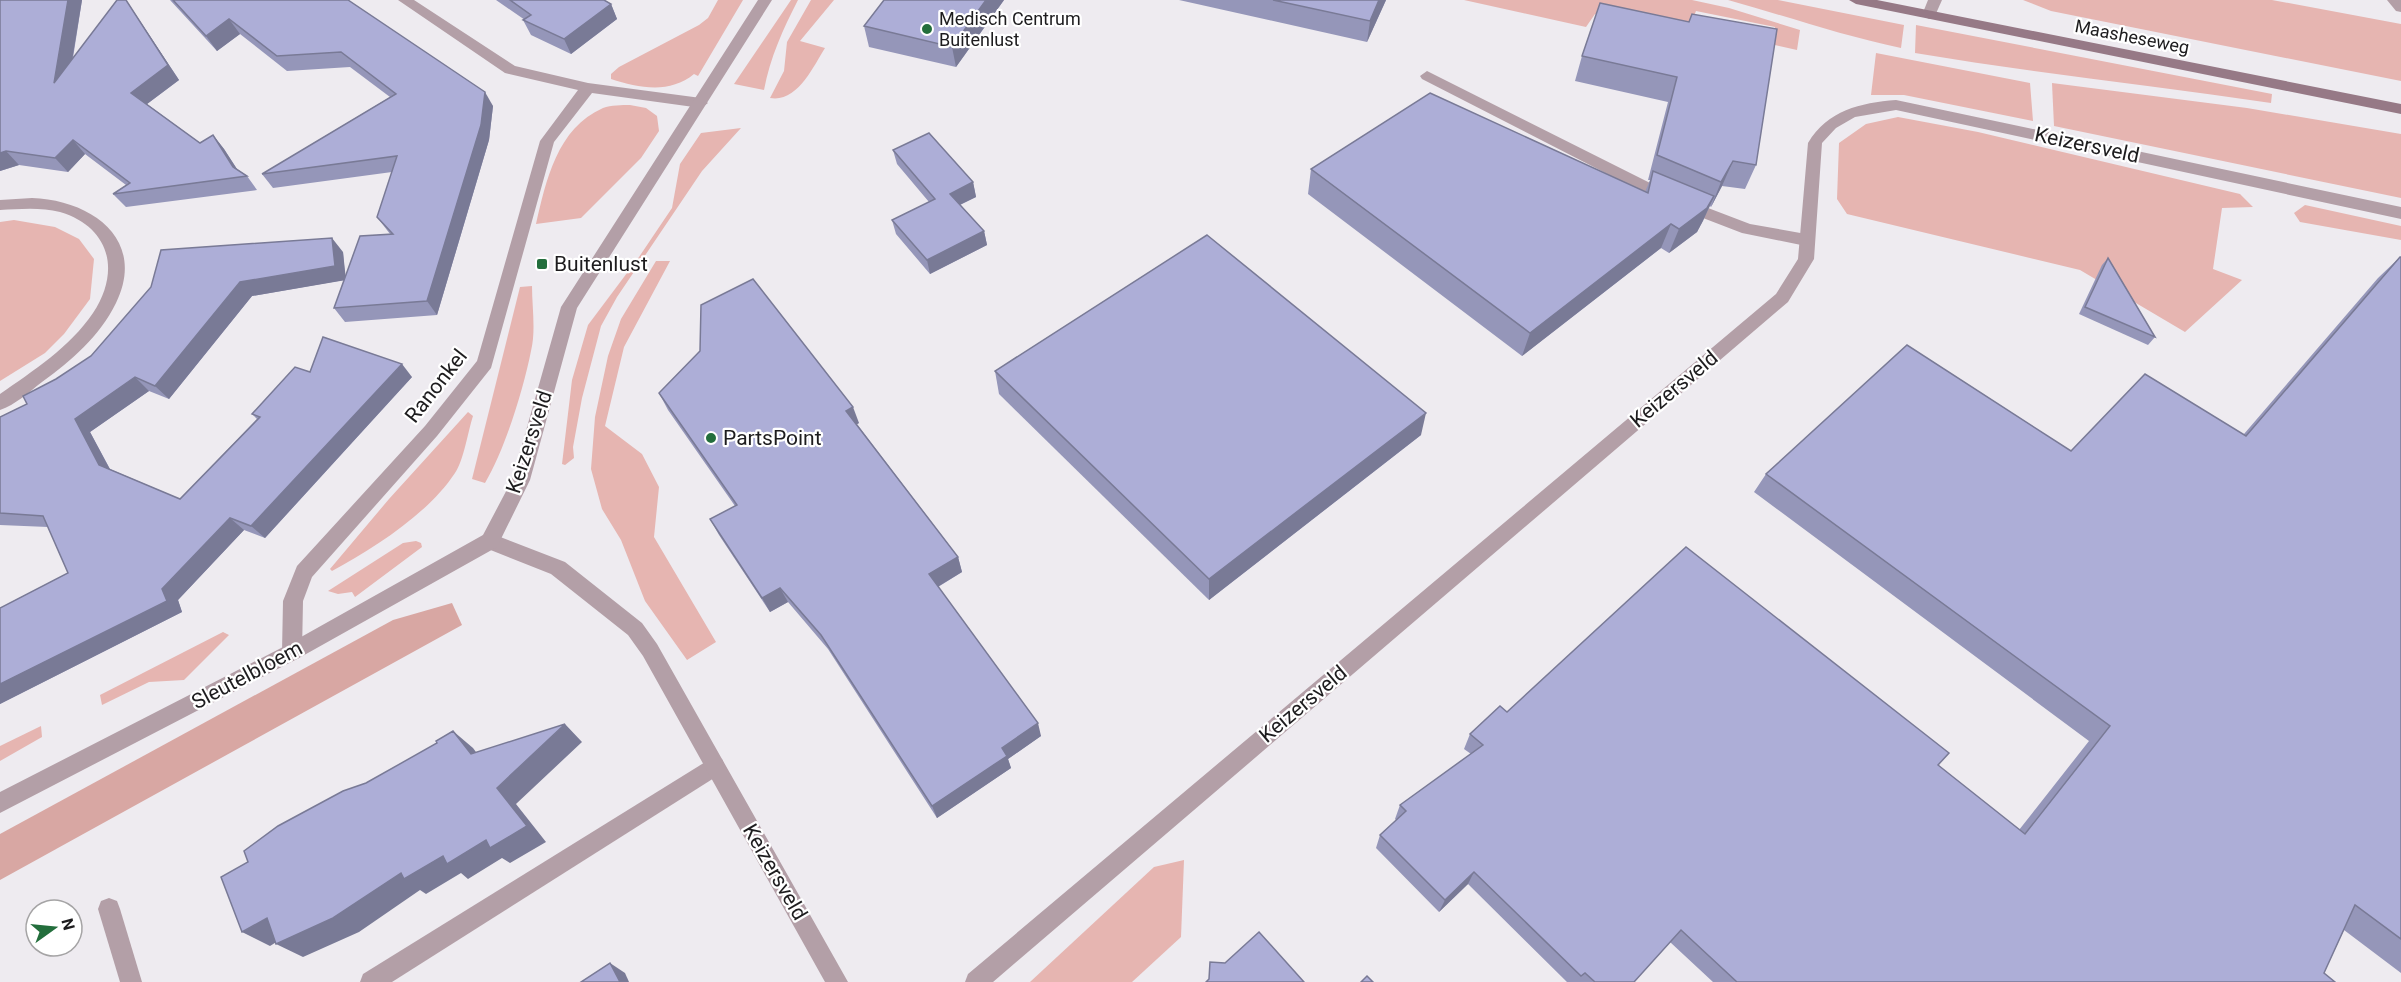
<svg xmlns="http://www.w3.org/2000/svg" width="2401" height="982" font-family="Roboto,sans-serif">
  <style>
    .green { fill: #e6b5b1 }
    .forest { fill: #d8a7a3 }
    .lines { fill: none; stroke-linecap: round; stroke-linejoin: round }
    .service { fill: #b39fa7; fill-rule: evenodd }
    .minor { fill: #b39fa7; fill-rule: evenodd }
    .tertiary { fill: #b39fa7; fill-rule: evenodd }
    .secondary { fill: #967986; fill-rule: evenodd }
    .wall { fill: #9596b9 }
    .shaded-wall { fill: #797a96 }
    .building { fill: #adaed7; stroke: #797a96; stroke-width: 1.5 }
    .poi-dot { fill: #236e3c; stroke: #fff; stroke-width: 2 }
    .labels { text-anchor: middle; stroke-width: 4.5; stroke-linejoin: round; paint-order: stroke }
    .far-poi-label { font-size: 18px; fill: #1d1c1e; stroke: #fff; text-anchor: start }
    .far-street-label { font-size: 18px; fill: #1d1c1e; stroke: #fff }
    .street-label { font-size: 21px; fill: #1d1c1e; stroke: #fff }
    .poi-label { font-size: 21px; fill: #1d1c1e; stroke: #fff; text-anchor: start }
  </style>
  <rect width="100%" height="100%" fill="#eeebf0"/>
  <g class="green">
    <path d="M718,0H743L698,76L694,74C670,94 639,88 611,79V74L619,67L699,25L708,18Z"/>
    <path d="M791,0H798C783,29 770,58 764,90L734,84Z"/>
    <path d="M811,0H834L800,41L825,48C813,67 797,103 770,98L784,71L787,42Z"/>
    <path d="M1464,0H1692L1729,8L1800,30L1797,50L1775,45V27L1696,11L1686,35L1595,14L1586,27Z"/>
    <path d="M1728,0H1778L1904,25L1901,48C1843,36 1786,16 1728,0Z"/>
    <path d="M2023,0H2272L2401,24V81L2051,11Z"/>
    <path d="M1916,25L2272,94L2271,103C2152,85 2033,73 1915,53Z"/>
    <path d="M1876,53L2030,83L2033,121L1904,95H1871Z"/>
    <path d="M2052,83L2247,108L2401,134V198L2054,126Z"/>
    <path d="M630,105L646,108L657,116L659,131L641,158L581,218L536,224C546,181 557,128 603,108C611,105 622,105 630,105Z"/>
    <path d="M1898,117L1978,132L2240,194L2253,207L2222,208L2213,269L2242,280L2185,332L2080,270L1847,214L1837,199L1839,143L1866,124Z"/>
    <path d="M741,128L702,171L617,297L601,326L582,398L573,447L574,458L565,465L562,464L572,380L588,325L639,257L672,208L680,164L701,133Z"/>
    <path d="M2305,205L2401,226V240L2300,222L2294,213Z"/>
    <path d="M14,220L55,227L79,239L94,259L90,299L64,334L45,353L0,381V222Z"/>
    <path d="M656,261H670L624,347L605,426L642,454L659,487L654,537L716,642L687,660L645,601L621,540L602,509L591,469L595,417L608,356L621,319Z"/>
    <path d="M532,286C532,307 536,331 531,351C523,391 505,449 485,483L472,479L520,287Z"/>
    <path d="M468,412L473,416C468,431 464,460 455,473C428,514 374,548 332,571L330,569L389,499Z"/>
    <path d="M416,541L421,543L422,547L355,597L352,592L338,594L328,591L403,543Z"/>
    <path d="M223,632L229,635L184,680L149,682L102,705L100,695Z"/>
    <path d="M41,726L42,737L0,761V746Z"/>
    <path d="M1184,860L1181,937L1132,982H1030L1154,867Z"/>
  </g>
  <path class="forest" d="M452,603L462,625L0,880V834L393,620Z"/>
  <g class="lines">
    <g class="service">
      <path d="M1928,0H1942L1934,18L1929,19L1922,15Z"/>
      <path d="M2387,0H2401V12L2396,11Z"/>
      <path d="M1427,71L1674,195L1750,224L1806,234L1812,236L1814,240L1812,244L1806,246L1742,233L1664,203L1422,79L1420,76Z"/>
      <path d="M715,756L722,759L725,766L722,773L392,982H360L363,974Z"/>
      <path d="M109,898L117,901L120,909L142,982H120L98,909L101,901Z"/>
    </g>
    <g class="minor">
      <path d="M398,0H414L515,66L588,83L701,98L708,103L701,108L592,93L554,142L491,368L437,436L312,577L303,601L302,652L299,658L292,661L285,658L282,652L283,601L297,566L425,426L477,361L540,141L578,90L505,73Z"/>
      <path d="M1896,100L2401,207V219L1896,110L1855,117L1836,128L1822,143L1814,259L1788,302L993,982H965L968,974L1776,294L1798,259L1808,143C1828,110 1860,103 1896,100Z"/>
      <path d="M32,198C91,200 147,239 116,303C100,336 71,361 42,382C29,392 15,405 0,410V394C33,371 70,347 93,313C121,271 110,227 60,212C41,207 19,209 0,210V200Z"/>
      <path d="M490,533L565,562L642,623L657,644L848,982H825L643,656L628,635L551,574L483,547L481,541L483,535Z"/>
    </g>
    <path class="tertiary" d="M758,0H772L577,308L530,480L497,547L299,658L0,813V792L285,646L483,535L512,480L561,307Z"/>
    <path class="secondary" d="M1849,0H1877L2401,104V114L1856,4Z"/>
  </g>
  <g class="wall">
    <path d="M0,0H82L73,58L117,0H126L179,80L147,104L200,143L213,135L224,149L237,169L247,176L257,190L126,207L113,194L126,185L85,154L68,172L19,165L0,171Z"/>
    <path d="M170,0H348L493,106L489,140L437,315L345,322L334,308L344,280L252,296L169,399L149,391L90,432L110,469L180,499L257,419L252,414L310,372L412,377L265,538L244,530L178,600L182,612L0,704V608L68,573L48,527L0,525V417L27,404L23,396L343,252L345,276L390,234L377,217L392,172L273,188L262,174L390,97L350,67L287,71L240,34L217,51Z"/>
    <path d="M496,0H604L611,4L617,19L571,54L531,35L523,20H525Z"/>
    <path d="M1004,0L956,67L869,47L864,26Z"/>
    <path d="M1179,0H1386L1367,42Z"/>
    <path d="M1689,22L1756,165L1745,189L1722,186L1711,207L1710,206L1697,232L1669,253L1661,248L1522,356L1308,194L1311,169L1645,192L1650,180H1648L1668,102L1575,81L1582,56Z"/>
    <path d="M893,150L973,182L976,197L960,205L984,231L987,245L930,274L896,234L892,220L929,202L897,164Z"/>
    <path d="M2400,257H2401V973L2344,930L2324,973L2335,982H1713L1670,942L1634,982H1567L1468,884L1439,912L1376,848L1380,835L1396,820L1395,819L1400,805L1471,754L1464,749L1470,734L1507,712L1938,765L2019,830L2089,741L1754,492L1766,474L2071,451L2244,434L2378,278Z"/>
    <path d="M2108,258L2155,337L2148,345L2079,314L2102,265Z"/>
    <path d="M700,351L859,423L857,424L958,557L962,572L938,587L1041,736L1008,759L1011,768L937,818L828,649L788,602L770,612L719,535L710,519L735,506L668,410L659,393Z"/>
    <path d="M995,371L1421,435L1209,600L999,394Z"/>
  </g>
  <g class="shaded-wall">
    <path d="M68,0H82L66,97L54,83Z"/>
    <path d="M126,0L179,80L143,107L131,93Z"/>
    <path d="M986,0H1004L956,67L952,47Z"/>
    <path d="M1379,0H1386L1367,42L1370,21Z"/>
    <path d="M611,4L617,19L571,54L564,39Z"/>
    <path d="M229,19L240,34L217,51L206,36Z"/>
    <path d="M485,92L493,106L489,140L437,315L427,301Z"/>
    <path d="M213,135L224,149L242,177L233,167Z"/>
    <path d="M73,140L85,154L68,172L55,158Z"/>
    <path d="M6,151L19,165L0,171V153Z"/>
    <path d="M1733,161L1722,186L1711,207L1721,182Z"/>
    <path d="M973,182L976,197L953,208L950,194Z"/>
    <path d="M1714,196L1703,221L1697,232L1669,253L1679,229Z"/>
    <path d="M1671,224L1661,248L1522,356L1530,333Z"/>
    <path d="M984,231L987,245L930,274L927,260Z"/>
    <path d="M332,238L343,252L346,280L252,296L169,399L155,386L240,282Z"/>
    <path d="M402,364L412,377L265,538L251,526Z"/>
    <path d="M135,377L149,391L90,432L114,477L99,465L75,419Z"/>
    <path d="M853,407L859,423L852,427L846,411Z"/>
    <path d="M1426,413L1421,435L1209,600V579Z"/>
    <path d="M230,518L244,530L178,600L182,612L0,704V684L162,589Z"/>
    <path d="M958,557L962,572L934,589L929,574Z"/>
    <path d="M780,588L788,602L770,612L762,598Z"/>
    <path d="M1038,723L1041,736L1008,759L1011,768L937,818L932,806L1002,748Z"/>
    <path d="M565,724L582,742L516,804L546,842L510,863L502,858L468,879L461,873L426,894L420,890L359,932L303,957L276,944L401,873L443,856L497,788Z"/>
    <path d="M453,731L473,748L490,771L471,754Z"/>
    <path d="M1474,872L1468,884L1439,912L1445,900Z"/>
    <path d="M267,918L294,931L270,946L242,932Z"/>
    <path d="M610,963L625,973L629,982H620Z"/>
  </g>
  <g class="building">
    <path d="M0,0H68L54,83L117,0H126L168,65L131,93L200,143L213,135L233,167L247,176L113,194L130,183L73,140L55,158L6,151L0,153Z"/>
    <path d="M173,0H348L485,92L481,125L427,301L334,308L360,236L393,234L377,217L397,156L262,174L396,94L341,52L277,56L229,19L206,36Z"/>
    <path d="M510,0H604L611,4L564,39L523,20L531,15Z"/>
    <path d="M884,0H986L952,47L864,26Z"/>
    <path d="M1273,0H1379L1370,21Z"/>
    <path d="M1600,3L1689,22L1692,14L1777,29L1756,165L1733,161L1721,182L1657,155L1677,77L1582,56Z"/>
    <path d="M1430,93L1648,193L1653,171L1714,196L1707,208L1679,229L1671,224L1530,333L1311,169Z"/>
    <path d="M929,133L973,182L950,194L984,231L927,260L892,220L935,199L893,150Z"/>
    <path d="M1207,235L1426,413L1209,579L995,371Z"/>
    <path d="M332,238L335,266L240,282L155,386L135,377L75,419L99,465L180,499L260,417L252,414L295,367L310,372L323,337L402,364L251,526L230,518L162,589L167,601L0,684V608L68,573L43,516L0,513V417L27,404L23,396L56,379L91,356L151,287L161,250Z"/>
    <path d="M2400,257H2401V939L2355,905L2324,973L2335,982H1737L1681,930L1634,982H1595L1585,973L1581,976L1474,872L1445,900L1380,835L1406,811L1400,805L1483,745L1470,734L1500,706L1507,712L1686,547L1949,753L1938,765L2025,834L2110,726L1766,474L1907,345L2071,451L2145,374L2246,436Z"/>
    <path d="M2108,258L2155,337L2085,307Z"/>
    <path d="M753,279L853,407L846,411L958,557L929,574L1038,723L1002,748L1007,756L932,806L821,635L780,588L762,598L710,519L737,505L659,393L700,351L701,305Z"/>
    <path d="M565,724L497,788L527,826L490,848L486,840L447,864L443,856L404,879L401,873L333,918L276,944L267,918L242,932L221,877L248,862L244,851L278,826L343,791L366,783L437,743L436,741L453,731L471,754Z"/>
    <path d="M1259,932L1304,982H1206L1209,979L1210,962L1225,963Z"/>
    <path d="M610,963L620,982H581Z"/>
    <path d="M1367,976L1373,982H1361Z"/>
  </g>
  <g class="poi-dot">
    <circle cx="927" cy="29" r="6"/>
    <rect x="536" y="258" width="12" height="12" rx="3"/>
    <circle cx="711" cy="438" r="6"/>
  </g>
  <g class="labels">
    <g class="far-poi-label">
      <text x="939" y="25">Medisch Centrum<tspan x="939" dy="21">Buitenlust</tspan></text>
    </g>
    <g class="far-street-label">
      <text transform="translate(2132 37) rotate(11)" y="6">Maasheseweg</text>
    </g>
    <g class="street-label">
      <text transform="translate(2087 145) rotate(12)" y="7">Keizersveld</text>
      <text transform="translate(436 386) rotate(-52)" y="7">Ranonkel</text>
      <text transform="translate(1674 389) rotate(-40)" y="7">Keizersveld</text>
      <text transform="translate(529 442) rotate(-72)" y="7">Keizersveld</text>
      <text transform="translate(247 675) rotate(-28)" y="7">Sleutelbloem</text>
      <text transform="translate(1303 704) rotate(-40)" y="7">Keizersveld</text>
      <text transform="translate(775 872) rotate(60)" y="7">Keizersveld</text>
    </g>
    <g class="poi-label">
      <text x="554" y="271">Buitenlust</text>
      <text x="723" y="445">PartsPoint</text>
    </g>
  </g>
  <g transform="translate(54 928) rotate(75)"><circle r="28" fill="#ffffff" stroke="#a5a4a5" stroke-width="1.5"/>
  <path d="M0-4.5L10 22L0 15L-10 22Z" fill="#236e3c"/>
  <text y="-9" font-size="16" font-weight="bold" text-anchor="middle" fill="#1d1c1e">N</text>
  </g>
</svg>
